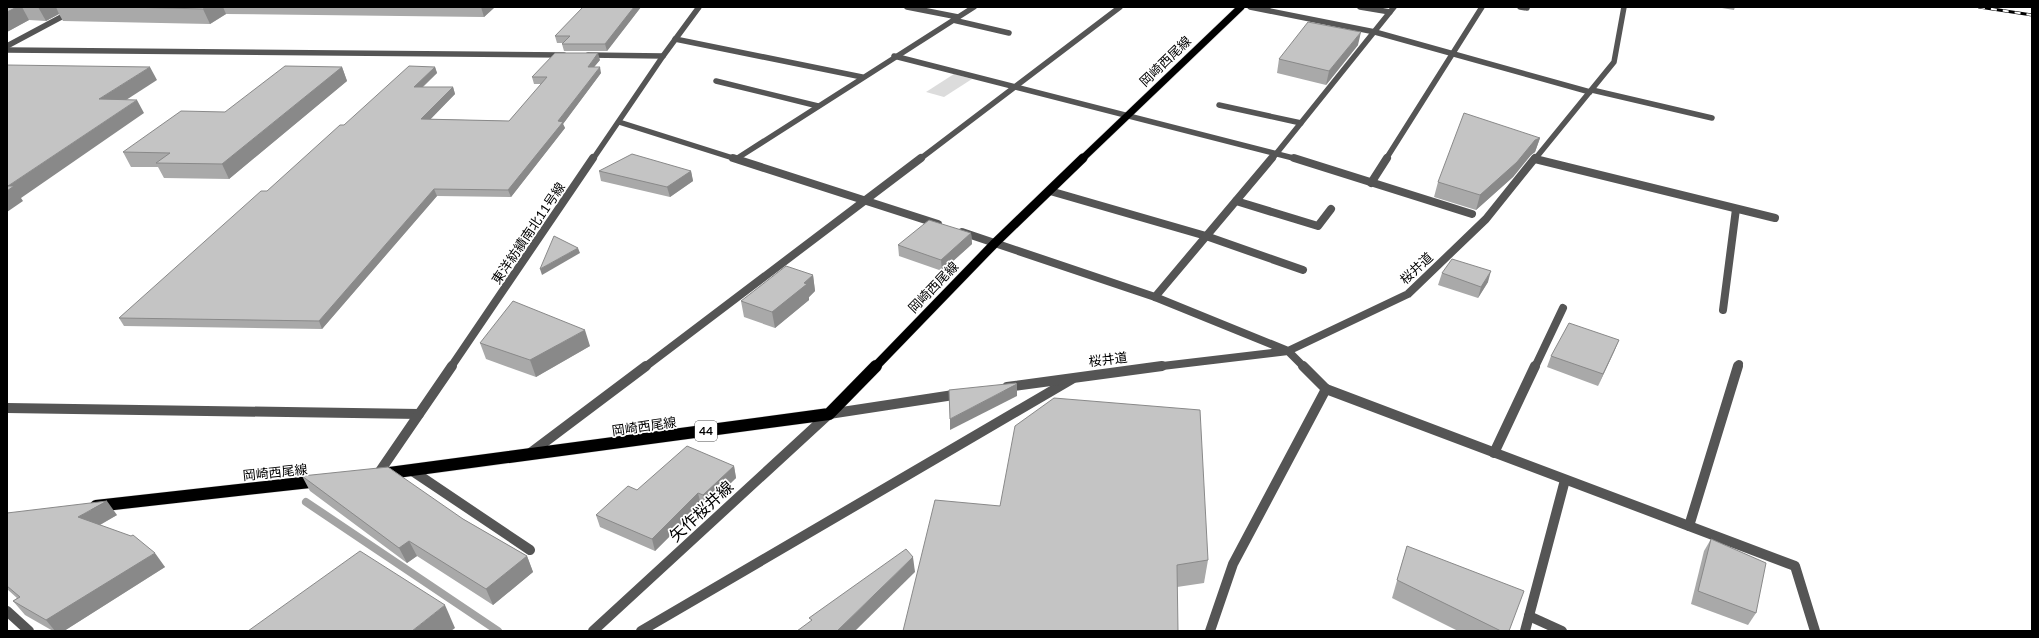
<svg xmlns="http://www.w3.org/2000/svg" width="2039" height="638" font-family="Lato,'Noto Sans JP',sans-serif">
  <style>
    .green { fill: #dcdcdc }
    .lines { fill: none; stroke-linecap: round; stroke-linejoin: round }
    .stream { stroke: #a3a3a3; stroke-width: 8 }
    .primary-far2-casing { stroke: #dbdbdb; stroke-width: 8 }
    .primary-far1-casing { stroke: #dbdbdb; stroke-width: 10 }
    .primary-casing { stroke: #dbdbdb; stroke-width: 13 }
    .service-far1 { stroke: #555; stroke-width: 5.5 }
    .service { stroke: #555; stroke-width: 10 }
    .minor-far2 { stroke: #555; stroke-width: 5.5 }
    .minor-far1 { stroke: #555; stroke-width: 8 }
    .minor { stroke: #555; stroke-width: 10 }
    .tertiary-far2 { stroke: #555; stroke-width: 5.5 }
    .tertiary-far1 { stroke: #555; stroke-width: 8 }
    .tertiary { stroke: #555; stroke-width: 10 }
    .primary-far2 { stroke: #000; stroke-width: 7 }
    .primary-far1 { stroke: #000; stroke-width: 9 }
    .primary { stroke: #000; stroke-width: 12 }
    .rail-casing { stroke: #000; stroke-width: 3 }
    .rail { stroke: #fff; stroke-width: 2; stroke-dasharray: 6; stroke-linecap: butt }
    .wall { fill: #a9a9a9 }
    .shaded-wall { fill: #898989 }
    .building { fill: #c4c4c4; stroke: #898989 }
    .labels { text-anchor: middle; stroke-width: 3.5; stroke-linejoin: round; paint-order: stroke }
    .shield { fill: #fff; stroke: #4c4c4c; stroke-width: 1 }
    .shield-label { font-size: 12px; font-weight: bold; fill: #000 }
    .street-label { font-size: 13px; fill: #000; stroke: #fff }
    .near-street-label { font-size: 16px; fill: #000; stroke: #fff }
  </style>
  <rect width="100%" height="100%" fill="#fff"/>
  <path class="green" d="M954,74L972,79L944,97L926,92Z"/>
  <g class="lines">
    <path class="stream" d="M306,502L498,631"/>
    <defs>
      <path id="primary-far2" d="M1082,159L1241,7"/>
      <path id="primary-far1" d="M875,367L995,243L1083,158"/>
      <g id="primary">
        <path d="M382,474L829,414L876,366"/>
        <path d="M96,506L319,481"/>
      </g>
    </defs>
    <use href="#primary-far2" class="primary-far2-casing"/>
    <use href="#primary-far1" class="primary-far1-casing"/>
    <use href="#primary" class="primary-casing"/>
    <g class="service-far1">
      <path d="M7,46L80,7"/>
      <path d="M7,50L564,55"/>
      <path d="M588,55L663,56"/>
    </g>
    <path class="service" d="M7,408L419,414"/>
    <g class="minor-far2">
      <path d="M907,7L958,17"/>
      <path d="M1250,7L1375,32L1590,92"/>
      <path d="M1360,7L1390,12"/>
      <path d="M1520,7L1527,8"/>
      <path d="M953,20L1009,33"/>
      <path d="M675,39L862,77"/>
      <path d="M894,56L1297,159"/>
      <path d="M716,81L818,106"/>
      <path d="M1592,90L1712,118"/>
      <path d="M1219,105L1301,123"/>
      <path d="M619,122L736,159"/>
      <path d="M736,159L974,7"/>
      <path d="M920,159L1120,7"/>
      <path d="M1272,159L1394,7"/>
      <path d="M1386,159L1482,7"/>
      <path d="M1535,159L1614,62L1624,7"/>
    </g>
    <g class="minor-far1">
      <path d="M733,158L938,224"/>
      <path d="M1294,158L1472,214"/>
      <path d="M1535,159L1775,218"/>
      <path d="M1371,183L1387,158"/>
      <path d="M1050,191L1206,236L1303,270"/>
      <path d="M1236,201L1318,226L1331,209"/>
      <path d="M962,232L1155,297L1288,351L1408,294L1486,219L1535,158"/>
      <path d="M1155,297L1272,158"/>
      <path d="M1723,310L1736,209"/>
      <path d="M645,367L921,158"/>
      <path d="M1535,367L1563,308"/>
      <path d="M1738,367L1739,364"/>
    </g>
    <g class="minor">
      <path d="M1326,389L1795,566L1815,631"/>
      <path d="M1494,453L1535,366"/>
      <path d="M529,454L646,366"/>
      <path d="M411,470L530,550"/>
      <path d="M1689,526L1738,366"/>
      <path d="M7,611L29,631"/>
      <path d="M1529,616L1562,631"/>
      <path d="M641,631L1072,379"/>
      <path d="M1525,631L1565,480"/>
    </g>
    <path class="tertiary-far2" d="M593,159L663,56L699,7"/>
    <g class="tertiary-far1">
      <path d="M451,367L593,158"/>
      <path d="M1154,367L1288,351L1304,367"/>
    </g>
    <g class="tertiary">
      <path d="M1007,387L1162,366"/>
      <path d="M378,474L452,366"/>
      <path d="M593,631L829,414L960,394"/>
      <path d="M1210,631L1233,564L1326,389L1303,366"/>
    </g>
    <use href="#primary-far2" class="primary-far2"/>
    <use href="#primary-far1" class="primary-far1"/>
    <use href="#primary" class="primary"/>
    <defs>
      <path id="rail" d="M1979,7L2032,15"/>
    </defs>
    <use href="#rail" class="rail-casing"/>
    <use href="#rail" class="rail"/>
  </g>
  <g class="wall">
    <path d="M7,7H495L484,17L226,14L210,24L63,21L59,14L46,21L29,20L7,32Z"/>
    <path d="M641,7L607,51H564L562,44L563,43H557L555,36Z"/>
    <path d="M1716,7H1735L1734,10Z"/>
    <path d="M1358,45L1326,85L1277,73L1279,59Z"/>
    <path d="M600,60L594,67L601,73L563,124L565,128L511,197L437,196L322,329L124,326L119,318L344,125L435,67L437,73L423,87H453L455,94L430,119L509,121L542,84H534L532,77Z"/>
    <path d="M342,67L347,81L229,179L164,178L158,167H131L123,152L225,112Z"/>
    <path d="M1540,138L1535,152L1531,155L1513,177L1476,210L1434,197L1438,182Z"/>
    <path d="M599,171H691L693,181L670,197L601,181Z"/>
    <path d="M971,233L972,244L942,271L899,256L898,245Z"/>
    <path d="M1442,273L1488,282L1478,298L1438,285Z"/>
    <path d="M813,275L815,291L809,297V300L775,328L744,317L741,301Z"/>
    <path d="M1619,340L1598,386L1547,367L1551,356Z"/>
    <path d="M480,343L590,346L536,377L486,359Z"/>
    <path d="M734,466L736,478L706,507L701,505L655,551L600,527L596,515L637,490Z"/>
    <path d="M302,476L463,519L527,556L533,572L493,605L417,556L407,563L310,491Z"/>
    <path d="M935,500L1208,560L1204,583L1177,587Z"/>
    <path d="M7,513L117,515L100,525L165,567L64,631H53L25,615L13,601L17,598L7,589Z"/>
    <path d="M1711,539L1756,613L1748,625L1691,604L1704,551Z"/>
    <path d="M1407,546L1509,631H1458L1392,598Z"/>
  </g>
  <g class="shaded-wall">
    <path d="M17,7H22L29,20L7,32V12Z"/>
    <path d="M38,7H56L59,14L46,21Z"/>
    <path d="M206,7H223L226,14L210,24L203,9Z"/>
    <path d="M481,7H495L484,17Z"/>
    <path d="M634,7H641L607,51L605,44Z"/>
    <path d="M1361,32L1358,45L1326,85L1329,71Z"/>
    <path d="M598,53L600,60L589,73L588,67Z"/>
    <path d="M150,67L157,80L106,113L99,99Z"/>
    <path d="M342,67L347,81L229,179L222,164Z"/>
    <path d="M435,67L437,73L416,93L414,87Z"/>
    <path d="M600,67L601,73L563,124L565,128L511,197L508,190L558,121Z"/>
    <path d="M453,87L455,94L424,126L421,119Z"/>
    <path d="M137,100L144,113L21,198L23,201L7,212V191L8,186Z"/>
    <path d="M1540,138L1535,152L1531,155L1513,177L1476,210L1480,195L1535,140Z"/>
    <path d="M691,171L693,181L670,197L667,187Z"/>
    <path d="M434,189L437,196L322,329L319,321Z"/>
    <path d="M971,233L972,244L942,271L941,260Z"/>
    <path d="M578,248L580,253L542,275L540,269Z"/>
    <path d="M1491,271L1488,282L1478,298L1481,287Z"/>
    <path d="M813,275L815,291L809,297V300L775,328L772,312L804,283Z"/>
    <path d="M585,330L590,346L536,377L530,360Z"/>
    <path d="M1619,340L1614,352L1598,386L1603,374Z"/>
    <path d="M1017,384V396L950,430V419Z"/>
    <path d="M734,466L736,478L706,507L703,495Z"/>
    <path d="M698,493L701,505L655,551L652,539Z"/>
    <path d="M107,501L117,515L89,531L78,517Z"/>
    <path d="M409,541L417,556L407,563L399,548Z"/>
    <path d="M155,553L165,567L64,631H55L46,620Z"/>
    <path d="M527,556L533,572L493,605L486,589Z"/>
    <path d="M913,557L915,572L855,631H837Z"/>
    <path d="M445,605L455,628L451,631H412Z"/>
  </g>
  <g class="building">
    <path d="M7,7H17L7,12Z"/>
    <path d="M127,7H206L203,9Z"/>
    <path d="M583,7H634L605,44H562L570,36H555Z"/>
    <path d="M1308,22L1361,32L1329,71L1279,59Z"/>
    <path d="M555,53H598L588,67H600L558,121L563,122L508,190L434,189L319,321L119,318L261,191H267L340,125H344L409,66L435,67L414,87H453L421,119L509,121L547,77H532Z"/>
    <path d="M7,65L150,67L99,99L137,100L8,186H14L7,191Z"/>
    <path d="M285,66L342,67L222,164L156,163L170,153L123,152L181,111L225,112Z"/>
    <path d="M1464,113L1540,138L1535,140L1517,162L1480,195L1438,182Z"/>
    <path d="M632,154L691,171L667,187L599,171Z"/>
    <path d="M929,220L971,233L941,260L898,245Z"/>
    <path d="M554,236L578,248L540,269Z"/>
    <path d="M1452,259L1491,271L1481,287L1442,273Z"/>
    <path d="M786,266L813,275L804,283L807,284L772,312L741,301Z"/>
    <path d="M513,301L585,330L530,360L480,343Z"/>
    <path d="M1569,323L1619,340L1603,374L1551,356Z"/>
    <path d="M1016,383L1017,384L950,419L949,390Z"/>
    <path d="M1054,398L1200,410L1208,560L1177,565L1178,631H903L935,500L1000,506L1015,426Z"/>
    <path d="M687,446L734,466L703,495L698,493L652,539L596,515L628,486L637,490Z"/>
    <path d="M388,467L463,519L527,556L486,589L409,541L399,548L302,476Z"/>
    <path d="M107,501L78,517L131,536L133,535L155,553L46,620L13,601L20,597L7,586V513Z"/>
    <path d="M1711,539L1766,563L1756,613L1698,591Z"/>
    <path d="M1407,546L1524,591L1509,631H1501L1397,580Z"/>
    <path d="M906,549L913,557L837,631H797L812,620L809,618Z"/>
    <path d="M360,551L445,605L412,631H248Z"/>
  </g>
  <g class="labels">
    <rect class="shield" x="695" y="421" width="22" height="20" rx="3"/>
    <g class="shield-label">
      <text x="706" y="435">44</text>
    </g>
    <g class="street-label">
      <text transform="translate(1165 61) rotate(-44)" y="5">岡崎西尾線</text>
      <text transform="translate(528 233) rotate(-56)" y="5">東洋紡績南北11号線</text>
      <text transform="translate(1416 268) rotate(-43)" y="5">桜井道</text>
      <text transform="translate(933 287) rotate(-46)" y="5">岡崎西尾線</text>
      <text transform="translate(1108 359) rotate(-7)" y="5">桜井道</text>
      <text transform="translate(644 426) rotate(-8)" y="5">岡崎西尾線</text>
      <text transform="translate(275 472) rotate(-6)" y="5">岡崎西尾線</text>
    </g>
    <g class="near-street-label">
      <text transform="translate(701 511) rotate(-43)" y="6">矢作桜井線</text>
    </g>
  </g>
  <rect width="2039" height="638" fill="none" stroke="#000000" stroke-width="16"/>
</svg>
